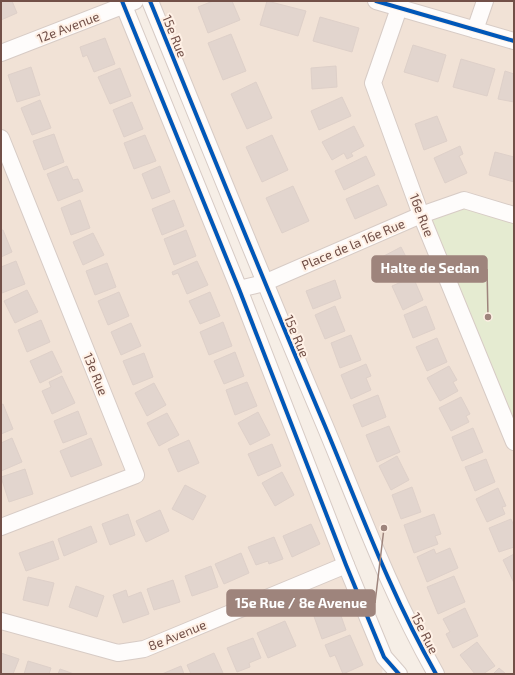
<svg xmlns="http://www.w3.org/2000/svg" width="515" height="675" font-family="'Exo 2',sans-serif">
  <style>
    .residential { fill: #f1e2d6 }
    .green { fill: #e5ebd1 }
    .building { fill: #e2d5ce; stroke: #ded0c9 }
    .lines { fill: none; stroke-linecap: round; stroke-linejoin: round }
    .minor-casing { stroke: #d7cbc5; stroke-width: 18 }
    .minor { stroke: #fefcfb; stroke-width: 16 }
    .cycleway-casing { stroke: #fff1e6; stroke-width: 6 }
    .cycleway { stroke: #0057b8; stroke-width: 4 }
    .labels { text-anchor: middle; stroke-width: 4; stroke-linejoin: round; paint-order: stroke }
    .street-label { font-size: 13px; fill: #725048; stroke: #fff1e6 }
    .leader { fill: none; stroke: #9e847c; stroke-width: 1.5 }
    .callout-dot { fill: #9e847c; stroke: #fff1e6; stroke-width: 1.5 }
    .callout { fill: #9e847c; stroke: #9e847c; stroke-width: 1.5 }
    .callout-label { font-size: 14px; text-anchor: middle; font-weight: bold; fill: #fff }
  </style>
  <rect width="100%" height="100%" fill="#f6eee6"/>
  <g class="residential">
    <path d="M1,1H122L384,657L382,674H1Z"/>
    <path d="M150,1H514V674H436Z"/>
  </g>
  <path class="green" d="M464,200L514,215V419L506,422L421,215Z"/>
  <g class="building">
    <path d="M1,1H12L17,13L1,20Z"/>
    <path d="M213,1H232L240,20L208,33L198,7Z"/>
    <path d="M267,1L306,11L298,36L260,25Z"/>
    <path d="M320,17L359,28L352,52L313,41Z"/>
    <path d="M231,34L246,71L223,80L208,43Z"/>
    <path d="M105,38L115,64L94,72L87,55L83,57L80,47Z"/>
    <path d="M413,45L446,55L438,82L404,72Z"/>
    <path d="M461,59L495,69L487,96L453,87Z"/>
    <path d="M336,66L337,87L312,89L311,68Z"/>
    <path d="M31,67L40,95L17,102L8,75Z"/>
    <path d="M120,68L131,96L110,104L98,77Z"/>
    <path d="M505,71L514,74V102L498,99Z"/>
    <path d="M256,82L272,118L247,129L231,94Z"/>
    <path d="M342,97L351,116L319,130L311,111Z"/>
    <path d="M40,100L51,128L32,135L21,108Z"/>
    <path d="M132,102L143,129L124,137L113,110Z"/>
    <path d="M437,116L447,141L424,150L415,124Z"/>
    <path d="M354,126L364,146L351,153L353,156L347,159L344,153L332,160L322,142Z"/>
    <path d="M54,134L64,162L44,170L33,141Z"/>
    <path d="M145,135L156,161L134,169L124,143Z"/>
    <path d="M272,135L288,170L262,182L246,147Z"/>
    <path d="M460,146L463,154L459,156L467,173L445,183L434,158Z"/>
    <path d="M495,152L514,157V182L489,175Z"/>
    <path d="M366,156L375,175L344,190L335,171Z"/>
    <path d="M67,166L73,180L78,179L83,191L58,201L47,174Z"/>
    <path d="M160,166L170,192L152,199L142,174Z"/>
    <path d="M378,185L387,205L355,219L346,199Z"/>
    <path d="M293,186L309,221L282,233L266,198Z"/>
    <path d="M80,200L90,228L71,235L61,208Z"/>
    <path d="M174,200L184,226L162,235L152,209Z"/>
    <path d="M1,230H3L12,252L1,257Z"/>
    <path d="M186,230L196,256L174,265L164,239Z"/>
    <path d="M93,233L104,255L83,265L73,242Z"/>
    <path d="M401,247L412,269L391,280L380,258Z"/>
    <path d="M16,261L25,284L2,293L1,267Z"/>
    <path d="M197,261L208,285L187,294L178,273L173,275L172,272Z"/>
    <path d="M107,263L116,287L95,295L86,271Z"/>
    <path d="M413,277L423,300L403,310L392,286Z"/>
    <path d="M335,280L341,298L313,309L306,291Z"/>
    <path d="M27,290L38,312L15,323L4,301Z"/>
    <path d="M119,292L129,316L108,325L98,301Z"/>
    <path d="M210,292L220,316L200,324L189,301Z"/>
    <path d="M335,306L345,331L325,339L315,315Z"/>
    <path d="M426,306L435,329L413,338L404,315Z"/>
    <path d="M41,320L50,342L27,352L18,330Z"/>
    <path d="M223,322L232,346L209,355L200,332Z"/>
    <path d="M131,323L141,346L121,355L111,332Z"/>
    <path d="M351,335L361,360L340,368L331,343Z"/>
    <path d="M437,338L447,362L427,371L416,347Z"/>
    <path d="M52,351L62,372L40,383L30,361Z"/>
    <path d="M235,352L244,376L224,384L214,361Z"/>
    <path d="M144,353L153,377L133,385L123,361Z"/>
    <path d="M366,364L371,376L366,378L371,390L351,399L341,375Z"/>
    <path d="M449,366L457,380L453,382L458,391L440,401L427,378Z"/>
    <path d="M62,376L75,403L52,414L42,391L51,387L49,382Z"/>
    <path d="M247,382L257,406L235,415L226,390Z"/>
    <path d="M154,383L166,405L147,416L135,393Z"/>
    <path d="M378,395L386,417L362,427L353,405Z"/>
    <path d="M461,397L470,414L466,416L469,422L451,431L439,408Z"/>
    <path d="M3,404L13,429L1,434V405Z"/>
    <path d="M78,411L87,434L63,443L54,421Z"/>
    <path d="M258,412L270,435L250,445L238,423Z"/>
    <path d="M167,413L179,435L159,446L147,423Z"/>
    <path d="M389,426L400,452L377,462L366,435Z"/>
    <path d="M473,428L483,452L462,461L452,437Z"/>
    <path d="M12,438L22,462L1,471V443Z"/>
    <path d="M91,438L102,465L71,477L60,451Z"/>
    <path d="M189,440L199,463L178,472L168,449Z"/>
    <path d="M272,444L281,466L258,476L248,454Z"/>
    <path d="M397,456L409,480L391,490L379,466Z"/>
    <path d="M486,459L495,482L475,491L465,467Z"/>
    <path d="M25,469L33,494L9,502L1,477Z"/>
    <path d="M282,472L294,495L275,506L262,483Z"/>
    <path d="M185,485L206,496L193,520L172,509Z"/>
    <path d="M412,487L421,512L401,519L392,495Z"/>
    <path d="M498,488L506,506L502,507L505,514L487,522L476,499Z"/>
    <path d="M160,510L169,531L146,542L136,521Z"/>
    <path d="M128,514L135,535L110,545L102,524Z"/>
    <path d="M434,514L441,534L435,536L438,544L414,553L404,525Z"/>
    <path d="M511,519L514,526V547L499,552L489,528Z"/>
    <path d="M311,524L320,544L292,557L283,536Z"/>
    <path d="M91,526L97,542L64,556L58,539Z"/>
    <path d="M274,537L283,559L269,564L268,561L256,565L248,547Z"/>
    <path d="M53,541L59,559L26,571L19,553Z"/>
    <path d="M450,548L458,568L427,582L417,557L434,549L436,554Z"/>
    <path d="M241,553L249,573L224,584L215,564Z"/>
    <path d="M514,554V583L503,560Z"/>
    <path d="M211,566L218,587L192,596L185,576Z"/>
    <path d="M454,576L465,602L438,614L427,587Z"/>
    <path d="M28,577L54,583L48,606L23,600Z"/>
    <path d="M173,580L180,602L154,610L147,589Z"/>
    <path d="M76,586L104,596L97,617L69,607Z"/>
    <path d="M126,590L128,597L141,592L149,614L123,623L113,595Z"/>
    <path d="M334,596L346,630L322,639L310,605Z"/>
    <path d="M465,608L478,636L453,648L446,634L450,632L443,619Z"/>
    <path d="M285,621L296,646L268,658L257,633Z"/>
    <path d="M350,635L363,665L343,674L335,655L330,657L325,645Z"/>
    <path d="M253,638L261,658L249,663L250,667L237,672L227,648Z"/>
    <path d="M477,642L495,666L483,674H475L460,655Z"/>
    <path d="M1,653L19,659L13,674H1Z"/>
    <path d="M214,653L223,673L191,674L187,665Z"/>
    <path d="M28,661L51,668L49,674H24Z"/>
    <path d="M181,666L184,674H162Z"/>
    <path d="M499,668L506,674H493Z"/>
    <path d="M60,669L74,674H58Z"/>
  </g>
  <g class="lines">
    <defs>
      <g id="minor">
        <path d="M122,1L239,289L346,565L384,657L399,674"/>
        <path d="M150,1C208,143 265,285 325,426C360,510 391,595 436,674"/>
        <path d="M376,1L514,41"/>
        <path d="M399,8L373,83L421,215L514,442"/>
        <path d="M475,30L485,1"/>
        <path d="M1,53L135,1"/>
        <path d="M1,138L136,475L1,527"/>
        <path d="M239,289L264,283L421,215L464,200L514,215"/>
        <path d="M1,621L118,653L144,649L346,565"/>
      </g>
    </defs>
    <use href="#minor" class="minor-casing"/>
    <use href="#minor" class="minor"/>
    <defs>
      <g id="cycleway">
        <path d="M122,1L239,289L346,565L384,657L399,674"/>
        <path d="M150,1C208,143 265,285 325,426C360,510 391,595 436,674"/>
        <path d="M376,1L514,41"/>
      </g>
    </defs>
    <use href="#cycleway" class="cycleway-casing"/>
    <use href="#cycleway" class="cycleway"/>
  </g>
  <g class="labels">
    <g class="street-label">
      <text transform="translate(68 27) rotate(-21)" y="5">12e Avenue</text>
      <text transform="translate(175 36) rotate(68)" y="5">15e Rue</text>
      <text transform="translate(422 215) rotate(69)" y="5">16e Rue</text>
      <text transform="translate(353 244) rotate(-23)" y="5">Place de la 16e Rue</text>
      <text transform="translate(297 336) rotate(67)" y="5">15e Rue</text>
      <text transform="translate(96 374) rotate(68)" y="5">13e Rue</text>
      <text transform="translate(425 633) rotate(63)" y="5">15e Rue</text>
      <text transform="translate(177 635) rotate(-22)" y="5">8e Avenue</text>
    </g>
  </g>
  <path class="leader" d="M488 317L487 269M384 528L375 603"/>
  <g class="callout-dot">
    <circle cx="488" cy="317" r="4"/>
    <circle cx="384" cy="528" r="4"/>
  </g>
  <g class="callout">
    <rect x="372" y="256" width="115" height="26" rx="4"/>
    <rect x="227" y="590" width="148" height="26" rx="4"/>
  </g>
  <g class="callout-label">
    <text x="430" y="273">Halte de Sedan</text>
    <text x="301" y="608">15e Rue / 8e Avenue</text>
  </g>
  <rect width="515" height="675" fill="none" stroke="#725048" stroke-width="4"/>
</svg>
